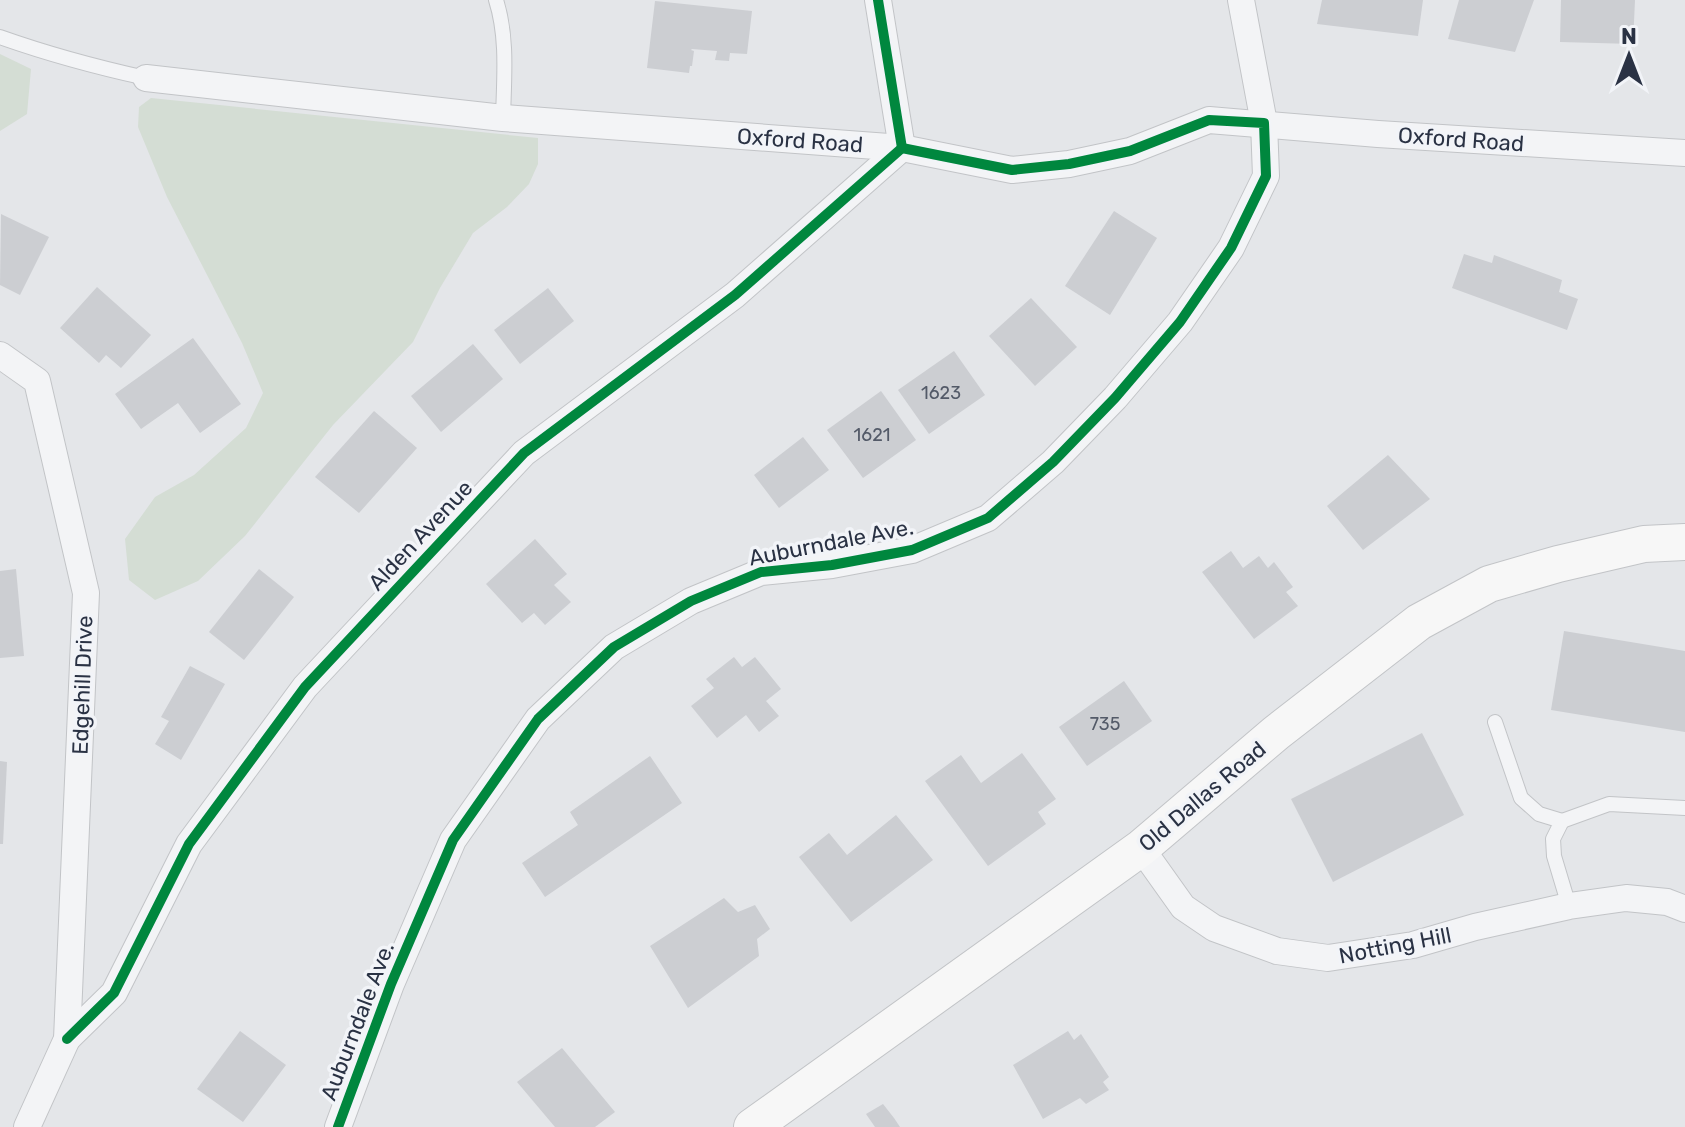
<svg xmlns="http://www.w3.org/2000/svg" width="1685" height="1127" font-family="Rubik,sans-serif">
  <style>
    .green { fill: #d4ddd4 }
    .building { fill: #ccced2 }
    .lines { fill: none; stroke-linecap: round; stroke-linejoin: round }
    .lane-casing { stroke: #c2c4c7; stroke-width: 16 }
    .street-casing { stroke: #c2c4c7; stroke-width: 28 }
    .secondary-casing { stroke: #c2c4c7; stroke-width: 38 }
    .lane { stroke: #f3f4f6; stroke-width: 14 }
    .street { stroke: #f3f4f6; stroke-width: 26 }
    .secondary { stroke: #f7f7f7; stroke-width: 36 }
    .cycleway-casing { stroke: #f2f4f8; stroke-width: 15 }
    .cycleway { stroke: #00873e; stroke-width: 10 }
    .labels { text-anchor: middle; stroke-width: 7; stroke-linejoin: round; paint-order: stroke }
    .number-label { font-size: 18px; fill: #535a68 }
    .street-label { font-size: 22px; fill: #2a3244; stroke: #f2f4f8 }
  </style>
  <rect width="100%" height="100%" fill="#e4e6e9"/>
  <g class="green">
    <path d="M0,54L31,69L27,114L0,131Z"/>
    <path d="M151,98L538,138V164L529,184L507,207L473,233L440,288L413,342L333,425L245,536L198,581L155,600L129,580L125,539L155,497L194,475L246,428L263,393L242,343L167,197L138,127L139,107Z"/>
  </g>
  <g class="building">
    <path d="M1322,0H1423L1418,36L1317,24Z"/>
    <path d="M1459,0H1534L1515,52L1448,39Z"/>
    <path d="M1561,0H1635L1633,44L1560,42Z"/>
    <path d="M655,1L752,11L747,54L730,53L729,61L715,60L717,51L692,49L691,50L694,51L692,66H690L689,73L647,68Z"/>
    <path d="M1114,211L1157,238L1110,315L1065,286Z"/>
    <path d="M1,214L49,237L20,295L0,285Z"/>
    <path d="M1464,254L1492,263L1494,255L1562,280L1559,292L1578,299L1567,330L1452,288Z"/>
    <path d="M97,287L151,335L121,368L106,355L99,363L60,328Z"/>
    <path d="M548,288L574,321L520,364L494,330Z"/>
    <path d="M1031,298L1077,347L1035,386L989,336Z"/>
    <path d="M193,338L241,404L200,433L178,403L141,429L115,394Z"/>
    <path d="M473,344L503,379L441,432L411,396Z"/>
    <path d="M954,351L985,395L929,434L898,390Z"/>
    <path d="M881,391L916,440L863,478L827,430Z"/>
    <path d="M374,411L417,448L359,513L315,477Z"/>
    <path d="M803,437L829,470L779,508L754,475Z"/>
    <path d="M1388,455L1430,499L1363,550L1327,506Z"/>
    <path d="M535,539L567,574L554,585L571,602L545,625L534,613L522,623L486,584Z"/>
    <path d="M1231,551L1243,568L1259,556L1268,568L1274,562L1293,587L1286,592L1298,606L1254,639L1202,572Z"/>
    <path d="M16,569L24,656L0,658V571Z"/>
    <path d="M259,569L294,597L244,660L209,632Z"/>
    <path d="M1564,631L1685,651V732L1551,710Z"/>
    <path d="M734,657L742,667L755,657L781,689L766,701L779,716L759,732L746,715L717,738L691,706L714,688L706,679Z"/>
    <path d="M190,666L225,684L181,760L155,744L169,721L161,717Z"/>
    <path d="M1124,681L1152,721L1087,766L1059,727Z"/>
    <path d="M1422,733L1464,815L1333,882L1291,799Z"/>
    <path d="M1022,753L1056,799L1038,812L1046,824L988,866L925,781L961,755L981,783Z"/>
    <path d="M650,756L682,803L545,897L522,863L578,825L570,812Z"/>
    <path d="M0,761L7,762L3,844H0Z"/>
    <path d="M896,815L933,860L851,922L799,857L829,833L847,855Z"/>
    <path d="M724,898L738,912L755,905L770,929L757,939L759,956L688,1008L650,946Z"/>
    <path d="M240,1031L286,1065L243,1122L197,1089Z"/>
    <path d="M1068,1031L1074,1040L1081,1034L1109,1077L1103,1082L1109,1090L1086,1104L1080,1098L1043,1119L1013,1065Z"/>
    <path d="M562,1048L615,1112L595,1127H555L517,1082Z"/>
    <path d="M883,1104L894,1118L900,1127H875L866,1114Z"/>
  </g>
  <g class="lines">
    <defs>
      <g id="lane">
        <path d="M496,0C508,38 504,78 503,118"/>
        <path d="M0,37C48,54 96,67 146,78"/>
        <path d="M1495,722L1521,798L1539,814L1562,821L1553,839L1554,856L1569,906"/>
        <path d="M1562,821L1609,804L1685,808"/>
      </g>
      <g id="street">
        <path d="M878,0L902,148"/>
        <path d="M146,78L503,118L902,148L1012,170L1069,164L1130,151L1209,120L1378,134L1685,153"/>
        <path d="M0,355L37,381L86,593L67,1039L27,1127"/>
        <path d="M1141,848L1183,907L1214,928L1277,951L1328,958L1413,945L1475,927L1569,906L1626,898L1667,902L1685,909"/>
        <path d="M67,1039L114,993L189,844L305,687L524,453L735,295L902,148"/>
        <path d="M338,1127L391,984L453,840L538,719L614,647L691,601L761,572L832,565L912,550L988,518L1053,462L1115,398L1180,322L1231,248L1266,176L1264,123L1241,0"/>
      </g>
      <path id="secondary" d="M752,1127L1141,848L1276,733L1419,622L1489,584L1558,564L1644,544L1685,542"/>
    </defs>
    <use href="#lane" class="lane-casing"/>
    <use href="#street" class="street-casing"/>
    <use href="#secondary" class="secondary-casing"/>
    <use href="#lane" class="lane"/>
    <use href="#street" class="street"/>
    <use href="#secondary" class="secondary"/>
    <defs>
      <g id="cycleway">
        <path d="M878,0L902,148"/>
        <path d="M67,1039L114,993L189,844L305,687L524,453L735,295L902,148"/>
        <path d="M338,1127L391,984L453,840L538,719L614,647L691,601L761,572L832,565L912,550L988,518L1053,462L1115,398L1180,322L1231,248L1266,176L1264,123L1209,120L1130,151L1069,164L1012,170L902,148"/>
      </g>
    </defs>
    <use href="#cycleway" class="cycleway-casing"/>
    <use href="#cycleway" class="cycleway"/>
  </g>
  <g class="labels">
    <g class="number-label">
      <text x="941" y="399">1623</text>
      <text x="872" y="441">1621</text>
      <text x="1105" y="730">735</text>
    </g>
    <g class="street-label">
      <text transform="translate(1461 139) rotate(4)" y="8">Oxford Road</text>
      <text transform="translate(800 140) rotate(4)" y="8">Oxford Road</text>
      <text transform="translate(420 535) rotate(-47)" y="8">Alden Avenue</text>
      <text transform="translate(831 542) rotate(-11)" y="8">Auburndale Ave.</text>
      <text transform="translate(82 685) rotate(-88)" y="8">Edgehill Drive</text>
      <text transform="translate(1202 796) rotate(-40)" y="8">Old Dallas Road</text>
      <text transform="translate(1395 945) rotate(-11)" y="8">Notting Hill</text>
      <text transform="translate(357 1021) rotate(-69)" y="8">Auburndale Ave.</text>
    </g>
  </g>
  <g transform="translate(1629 56)" stroke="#f2f4f8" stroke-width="6" paint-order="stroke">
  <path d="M0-6L14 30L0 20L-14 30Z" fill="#2a3244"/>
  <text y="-12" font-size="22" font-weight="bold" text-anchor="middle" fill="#2a3244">N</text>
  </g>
</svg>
